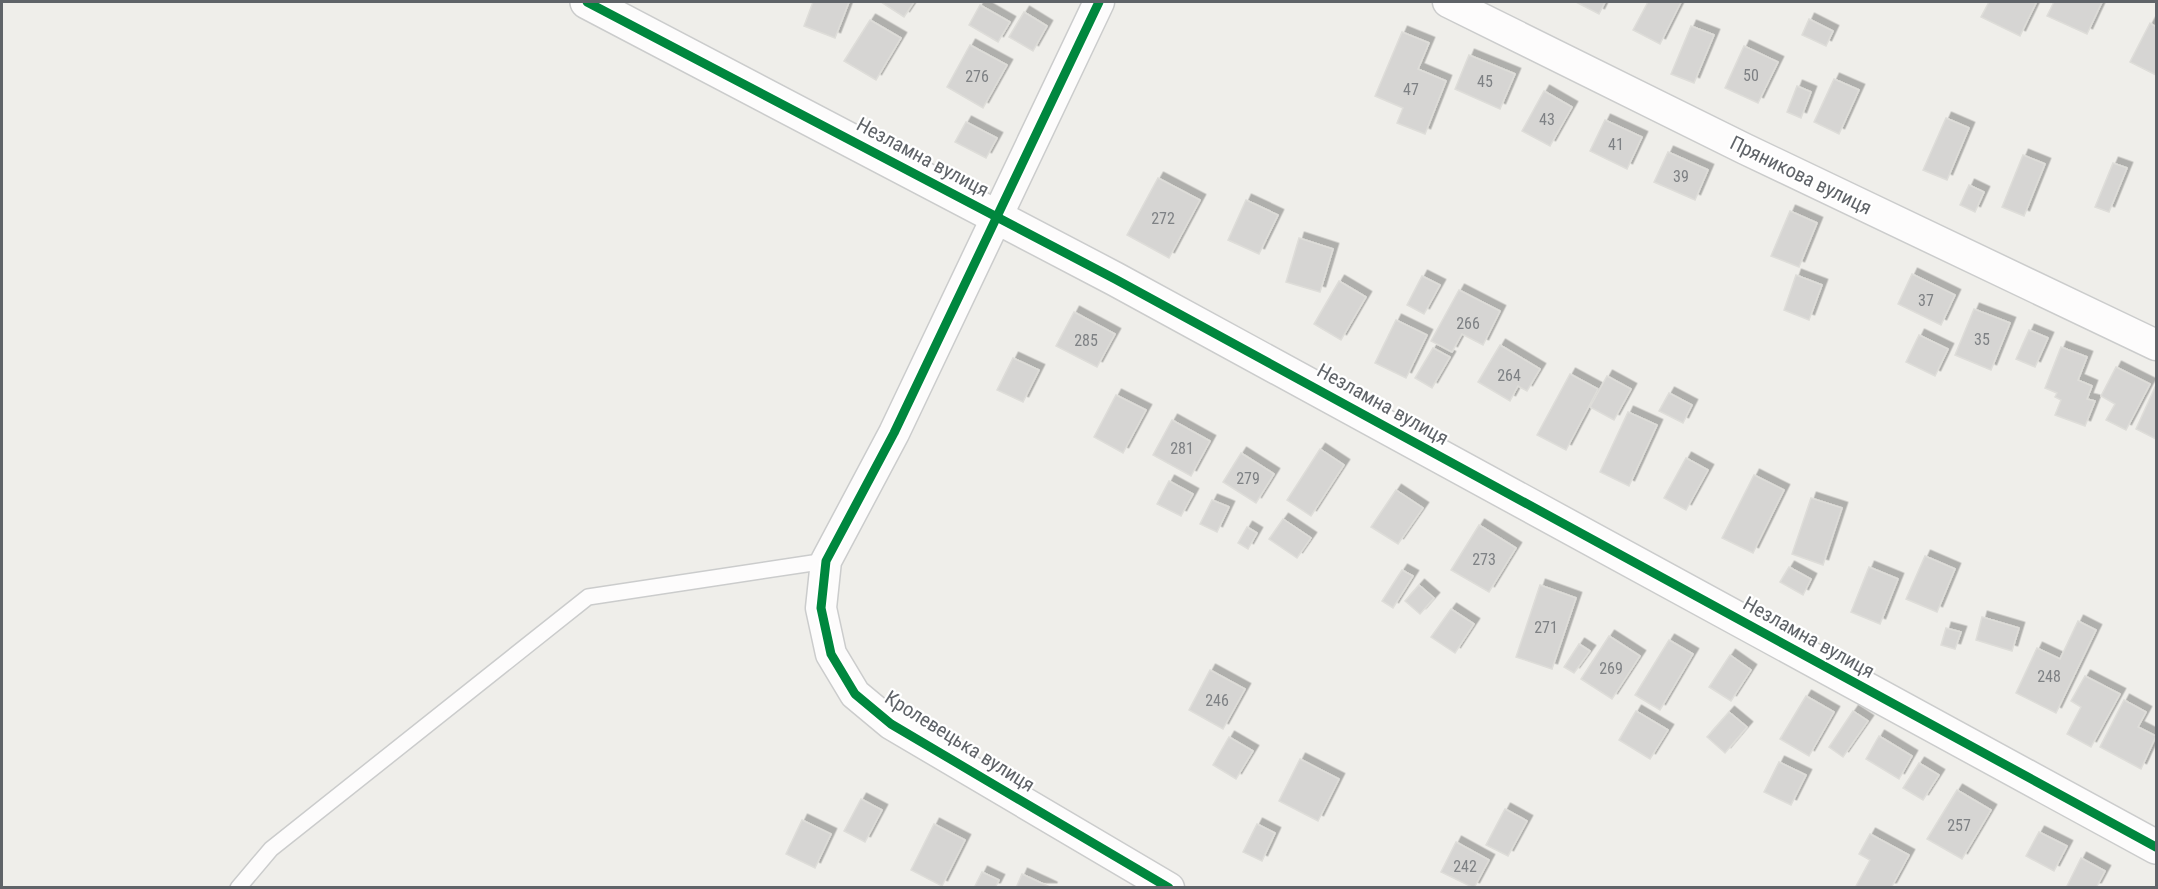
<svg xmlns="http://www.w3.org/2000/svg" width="2158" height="889" font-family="'Roboto Condensed',sans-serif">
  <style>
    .building { fill: #d6d5d3; stroke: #deddd9; stroke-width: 1.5; filter: url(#shadow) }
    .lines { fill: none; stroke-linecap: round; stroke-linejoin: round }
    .service-casing { stroke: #cbcccc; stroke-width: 18 }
    .minor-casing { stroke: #cbcccc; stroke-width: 33 }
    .tertiary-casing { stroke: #cbcccc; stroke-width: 36 }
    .service { stroke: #fdfcfc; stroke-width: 15 }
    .minor { stroke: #fdfcfc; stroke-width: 30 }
    .tertiary { stroke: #fdfcfc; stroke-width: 33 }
    .cycleway-casing { stroke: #fff; stroke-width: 13 }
    .cycleway { stroke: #00873e; stroke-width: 9 }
    .labels { text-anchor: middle; stroke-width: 4.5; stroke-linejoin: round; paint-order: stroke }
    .number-label { font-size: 16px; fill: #7e8184 }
    .street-label { font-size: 20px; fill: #5f6368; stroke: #fff }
  </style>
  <defs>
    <filter id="shadow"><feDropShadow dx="5.5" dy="-5.5" stdDeviation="0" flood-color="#0004"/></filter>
  </defs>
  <rect width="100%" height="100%" fill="#efeeea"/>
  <g class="building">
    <path d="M813,2H849L835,38L804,26Z"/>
    <path d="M881,2H914L904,17Z"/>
    <path d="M1576,2H1605L1599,14Z"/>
    <path d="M1648,2H1681L1660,44L1633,30Z"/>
    <path d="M1989,2H2033L2036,3L2020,36L1981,17Z"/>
    <path d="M2054,2H2102L2087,34L2047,16Z"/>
    <path d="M980,5L1010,22L998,42L969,25Z"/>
    <path d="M1024,12L1047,26L1033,51L1009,37Z"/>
    <path d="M1809,19L1833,31L1826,46L1802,35Z"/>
    <path d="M870,20L901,38L876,80L844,61Z"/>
    <path d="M2150,23L2156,27V75L2130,62Z"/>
    <path d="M1691,26L1714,35L1694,83L1671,74Z"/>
    <path d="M1402,32L1429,43L1418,69L1446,81L1425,134L1397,123L1403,108L1375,96Z"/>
    <path d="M970,45L1007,65L983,108L947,87Z"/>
    <path d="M1744,46L1778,62L1758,103L1725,88Z"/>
    <path d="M1469,55L1515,74L1500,109L1455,89Z"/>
    <path d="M1834,79L1859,90L1839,134L1814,122Z"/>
    <path d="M1797,86L1811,92L1801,118L1787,112Z"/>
    <path d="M1544,91L1572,107L1550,146L1522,131Z"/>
    <path d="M1946,118L1969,128L1947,180L1923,170Z"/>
    <path d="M1605,120L1642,137L1627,169L1590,151Z"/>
    <path d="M966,122L997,138L986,158L955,142Z"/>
    <path d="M1668,152L1708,170L1695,200L1654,182Z"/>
    <path d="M2023,155L2045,164L2024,216L2002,207Z"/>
    <path d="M2113,163L2127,168L2109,212L2095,207Z"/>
    <path d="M1158,178L1200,200L1169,258L1127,235Z"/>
    <path d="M1969,185L1984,192L1975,212L1960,205Z"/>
    <path d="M1246,200L1278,215L1259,254L1228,240Z"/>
    <path d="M1790,211L1817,223L1799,267L1771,256Z"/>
    <path d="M1299,238L1333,249L1320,292L1286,282Z"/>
    <path d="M1912,274L1955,295L1941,325L1898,304Z"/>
    <path d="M1796,275L1822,285L1809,320L1784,310Z"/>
    <path d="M1422,276L1440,285L1424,314L1407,305Z"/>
    <path d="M1339,281L1366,297L1341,340L1314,324Z"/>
    <path d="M1459,290L1500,311L1483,345L1462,334L1452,352L1431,341Z"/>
    <path d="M1974,309L2010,323L1991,370L1955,355Z"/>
    <path d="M1074,312L1115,334L1097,367L1056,346Z"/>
    <path d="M1396,320L1427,335L1406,378L1375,363Z"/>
    <path d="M2029,330L2048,338L2035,367L2016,359Z"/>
    <path d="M1919,335L1948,349L1935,376L1906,362Z"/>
    <path d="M1500,345L1540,369L1527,391L1518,386L1510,401L1478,382Z"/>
    <path d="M2061,347L2087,357L2078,380L2092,386L2087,399L2095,401L2085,426L2055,415L2061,400L2055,397L2057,393L2045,388Z"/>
    <path d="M1433,348L1450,357L1432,388L1415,378Z"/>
    <path d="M1013,358L1039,370L1023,402L997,390Z"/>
    <path d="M2116,367L2150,384L2126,430L2106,420L2115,404L2101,396Z"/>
    <path d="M1570,374L1598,389L1566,450L1537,435Z"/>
    <path d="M1607,376L1631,389L1614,420L1590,407Z"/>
    <path d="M2156,385V439L2136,429Z"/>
    <path d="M1669,393L1692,405L1683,423L1659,411Z"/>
    <path d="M1116,395L1146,410L1123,453L1094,437Z"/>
    <path d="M1628,412L1657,425L1629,486L1600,472Z"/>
    <path d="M1172,420L1210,441L1191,476L1153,455Z"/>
    <path d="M1320,449L1344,465L1311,516L1287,500Z"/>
    <path d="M1241,453L1274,474L1256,503L1223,482Z"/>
    <path d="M1686,458L1708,470L1686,510L1664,498Z"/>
    <path d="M1754,475L1784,490L1753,553L1722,538Z"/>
    <path d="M1169,481L1193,494L1181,516L1157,504Z"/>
    <path d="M1396,490L1423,508L1398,544L1371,527Z"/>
    <path d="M1811,498L1842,508L1823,565L1792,554Z"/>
    <path d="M1212,500L1229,507L1217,532L1200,524Z"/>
    <path d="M1283,519L1311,538L1297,558L1269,539Z"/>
    <path d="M1479,525L1516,548L1489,592L1451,570Z"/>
    <path d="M1247,527L1257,533L1248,549L1238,543Z"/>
    <path d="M1925,556L1955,569L1937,612L1906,599Z"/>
    <path d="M1789,567L1811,579L1803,595L1780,582Z"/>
    <path d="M1869,567L1898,579L1880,624L1851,612Z"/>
    <path d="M1402,570L1413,576L1393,608L1382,601Z"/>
    <path d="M1419,585L1434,598L1420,614L1405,601Z"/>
    <path d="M1540,585L1576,598L1552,669L1516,657Z"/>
    <path d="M1451,609L1474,624L1455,653L1431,637Z"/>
    <path d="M1982,617L2019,628L2012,651L1976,640Z"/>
    <path d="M2078,621L2096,630L2056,713L2016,693L2037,648L2060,659Z"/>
    <path d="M1946,628L1961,632L1955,649L1941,645Z"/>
    <path d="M1609,636L1640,656L1612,699L1581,679Z"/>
    <path d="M1669,640L1693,654L1660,710L1635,695Z"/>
    <path d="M1579,644L1590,651L1574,673L1564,667Z"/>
    <path d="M1730,655L1751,670L1731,701L1709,687Z"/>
    <path d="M1210,670L1245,689L1223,729L1189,710Z"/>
    <path d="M2085,676L2120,694L2091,747L2067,734L2081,707L2071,701Z"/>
    <path d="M1806,696L1834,712L1809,756L1780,739Z"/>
    <path d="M2124,700L2146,712L2138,727L2156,736L2141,769L2100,747Z"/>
    <path d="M1636,711L1668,730L1650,759L1619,740Z"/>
    <path d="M1853,711L1868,721L1843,757L1829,747Z"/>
    <path d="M1729,712L1747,727L1725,753L1707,737Z"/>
    <path d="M1879,736L1912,756L1899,779L1866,759Z"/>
    <path d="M1229,737L1253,751L1236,779L1213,765Z"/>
    <path d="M1300,759L1339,779L1318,821L1279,801Z"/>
    <path d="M1779,762L1806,775L1791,805L1764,792Z"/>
    <path d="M1919,763L1939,775L1923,800L1903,788Z"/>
    <path d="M1957,790L1991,810L1962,859L1927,839Z"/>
    <path d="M861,799L882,810L865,842L844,831Z"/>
    <path d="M1505,809L1527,821L1508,856L1486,845Z"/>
    <path d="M802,820L831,834L815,868L786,854Z"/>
    <path d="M934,824L965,840L942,886L911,870Z"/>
    <path d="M1257,824L1275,833L1262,861L1243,852Z"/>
    <path d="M2039,832L2067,846L2054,871L2026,856Z"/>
    <path d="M1870,834L1909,855L1891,888H1855L1870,860L1859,854Z"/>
    <path d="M1456,842L1489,860L1474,888L1441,872Z"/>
    <path d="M2081,858L2105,871L2096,888H2066Z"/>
    <path d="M982,872L999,880L995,888H974Z"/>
    <path d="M1022,874L1052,888H1016Z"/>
  </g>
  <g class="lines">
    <defs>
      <path id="service" d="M238,888L271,849L588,597L826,561"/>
      <g id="minor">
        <path d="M1099,2L894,433L826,561L821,608L831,654L855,694L891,724L1169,888"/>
        <path d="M1448,2L1745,149L2156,345"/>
      </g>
      <path id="tertiary" d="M587,2L1115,279L2156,847"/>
    </defs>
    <use href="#service" class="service-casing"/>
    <use href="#minor" class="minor-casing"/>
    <use href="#tertiary" class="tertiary-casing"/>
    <use href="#service" class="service"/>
    <use href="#minor" class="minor"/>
    <use href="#tertiary" class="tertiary"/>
    <defs>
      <g id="cycleway">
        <path d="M587,2L1115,279L2156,847"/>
        <path d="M1099,2L894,433L826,561L821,608L831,654L855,694L891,724L1169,888"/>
      </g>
    </defs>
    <use href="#cycleway" class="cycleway-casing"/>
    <use href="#cycleway" class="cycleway"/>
  </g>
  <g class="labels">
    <g class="number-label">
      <text x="1751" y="81">50</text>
      <text x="977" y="82">276</text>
      <text x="1485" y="87">45</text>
      <text x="1411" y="95">47</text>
      <text x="1547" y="125">43</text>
      <text x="1616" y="150">41</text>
      <text x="1681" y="182">39</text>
      <text x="1163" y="224">272</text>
      <text x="1926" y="306">37</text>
      <text x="1468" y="329">266</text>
      <text x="1982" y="345">35</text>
      <text x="1086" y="346">285</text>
      <text x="1509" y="381">264</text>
      <text x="1182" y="454">281</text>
      <text x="1248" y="484">279</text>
      <text x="1484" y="565">273</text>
      <text x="1546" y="633">271</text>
      <text x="1611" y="674">269</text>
      <text x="2049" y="682">248</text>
      <text x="1217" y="706">246</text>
      <text x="1959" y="831">257</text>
      <text x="1465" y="872">242</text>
    </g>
    <g class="street-label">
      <text transform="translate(923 157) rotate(28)" y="7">Незламна вулиця</text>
      <text transform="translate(1801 175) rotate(26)" y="7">Пряникова вулиця</text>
      <text transform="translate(1383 404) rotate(29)" y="7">Незламна вулиця</text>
      <text transform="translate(1809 637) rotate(29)" y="7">Незламна вулиця</text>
      <text transform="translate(960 741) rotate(32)" y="7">Кролевецька вулиця</text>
    </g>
  </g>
  <rect width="2158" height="889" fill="none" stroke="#5f6368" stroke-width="6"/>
</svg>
